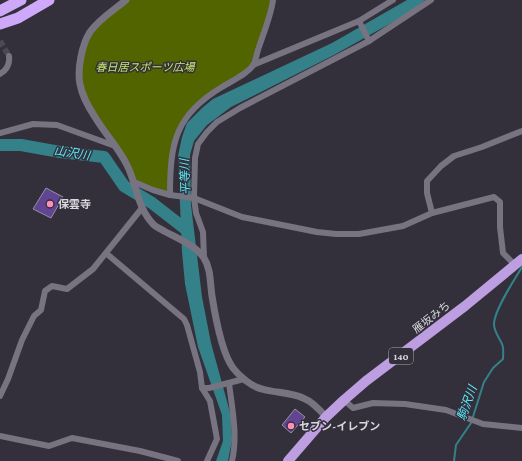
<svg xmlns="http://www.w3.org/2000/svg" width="522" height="461" font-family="'Crimson Pro','Noto Sans JP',serif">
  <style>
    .green { fill: #516400 }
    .water { fill: #358189 }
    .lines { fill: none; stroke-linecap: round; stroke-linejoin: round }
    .stream { stroke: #358189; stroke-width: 2 }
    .river { stroke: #358189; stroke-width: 12 }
    .building { fill: #614593; stroke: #95919f }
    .minor-tunnel { stroke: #4c4953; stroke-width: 6; stroke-dasharray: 6 3; stroke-linecap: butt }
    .minor { stroke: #777380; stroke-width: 6 }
    .tertiary { stroke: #777380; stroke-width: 7 }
    .trunk { stroke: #bc9ee1; stroke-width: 10 }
    .motorway { stroke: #cea8f9; stroke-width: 11 }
    .poi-dot { fill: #ff8ebb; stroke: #33303b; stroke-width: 1.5 }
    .labels { text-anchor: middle; stroke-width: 3; stroke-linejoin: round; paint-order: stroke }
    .shield { fill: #33303b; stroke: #a7a5ad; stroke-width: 1 }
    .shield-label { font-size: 10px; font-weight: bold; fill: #d9d7de }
    .park-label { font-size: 11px; font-style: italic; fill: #c7e76b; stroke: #33303b }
    .poi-label { font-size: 11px; font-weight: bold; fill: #d9d7de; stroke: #33303b; text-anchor: start }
    .street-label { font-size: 11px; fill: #d9d7de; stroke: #33303b }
    .water-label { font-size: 12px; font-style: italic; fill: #5aebfa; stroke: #33303b }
  </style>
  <rect width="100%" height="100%" fill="#33303b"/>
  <path class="green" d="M126,0H273L253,65L191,110L174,146L170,195L134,182L86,99L80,67L90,32Z"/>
  <path class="water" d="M407,0H425L409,13L334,55L231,107L207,125L194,141L190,155L191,205L202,297L211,343L231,416L232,440L228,461H216L223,441L222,415L198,347L185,284L182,252L178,156L182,137L187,123L202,108L213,99L332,43Z"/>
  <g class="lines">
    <path class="stream" d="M454,461L456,445L471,423L484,382L493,368L503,359C503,355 504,348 502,344C499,337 494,332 494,324C494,310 515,279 522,267"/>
    <path class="river" d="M0,145H21L60,152L104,157L124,186L152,203L188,231"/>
  </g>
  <g class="building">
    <path d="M46,188L63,197L51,218L33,209Z"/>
    <path d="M295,409L305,417L291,433L282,425Z"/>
  </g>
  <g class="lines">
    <path class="minor-tunnel" d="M0,41L9,56"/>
    <g class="minor">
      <path d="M359,21L369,41"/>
      <path d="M253,65L359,21L393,0"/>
      <path d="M0,74C7,70 10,64 9,56"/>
      <path d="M0,133L33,124L57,125L115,146"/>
      <path d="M134,182L153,190L170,195L194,198L242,217L317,232L336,234H359L403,226L432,213L494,197L500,202V227L503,253L515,265"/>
      <path d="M170,195C170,143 175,115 222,87C231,81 248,74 254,64C256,59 257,52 259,47C264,32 271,15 273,0"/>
      <path d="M432,213L427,193V181L441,166L454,156L482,147L522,131"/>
      <path d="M107,254L184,319L187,325L200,372L202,388L210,401L217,439L207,461"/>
      <path d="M204,258L203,232L196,213L194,198L195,158L198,144L207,132L217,122L240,108L369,41L431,0"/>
      <path d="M229,383C232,408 238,436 232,461"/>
      <path d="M202,388H209L244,379"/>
      <path d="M0,396L8,379L22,340L34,316L41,310L45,291L52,286L67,289L93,269L142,208"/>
      <path d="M344,400L353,408L373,403L405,404L446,410L483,424L522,428"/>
      <path d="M0,436L49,446L72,438L140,451L178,461"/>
    </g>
    <path class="tertiary" d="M126,0C114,10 99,19 90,32C82,44 77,70 80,84C82,95 89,108 95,117C105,134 119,148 127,165C137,185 137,208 154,225C156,227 161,229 164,231C177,238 195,245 204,258C211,269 210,283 212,296C215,315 222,353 233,368C239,376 252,387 262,389C275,393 290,392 303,398C311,401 320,410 326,417"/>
    <path class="trunk" d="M288,461L326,417L344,400L366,381L465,306L522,259"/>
    <g class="motorway">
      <path d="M0,11L21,0"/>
      <path d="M0,24L18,18L49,0"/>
    </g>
  </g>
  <g class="poi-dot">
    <circle cx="50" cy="204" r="4"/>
    <circle cx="291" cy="426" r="4"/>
  </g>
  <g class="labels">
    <rect class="shield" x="389" y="348" width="24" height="16" rx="3"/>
    <g class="shield-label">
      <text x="401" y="360">140</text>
    </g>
    <g class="park-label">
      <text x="145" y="71">春日居スポーツ広場</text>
    </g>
    <g class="poi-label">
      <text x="58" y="208">保雲寺</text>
      <text x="299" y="430">セブン-イレブン</text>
    </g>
    <g class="street-label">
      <text transform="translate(431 317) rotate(-38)" y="4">雁坂みち</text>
    </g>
    <g class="water-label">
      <text transform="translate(72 153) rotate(9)" y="4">山沢川</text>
      <text transform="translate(185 177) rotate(-92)" y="4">平等川</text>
      <text transform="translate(467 403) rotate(-70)" y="4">駒沢川</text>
    </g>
  </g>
</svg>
